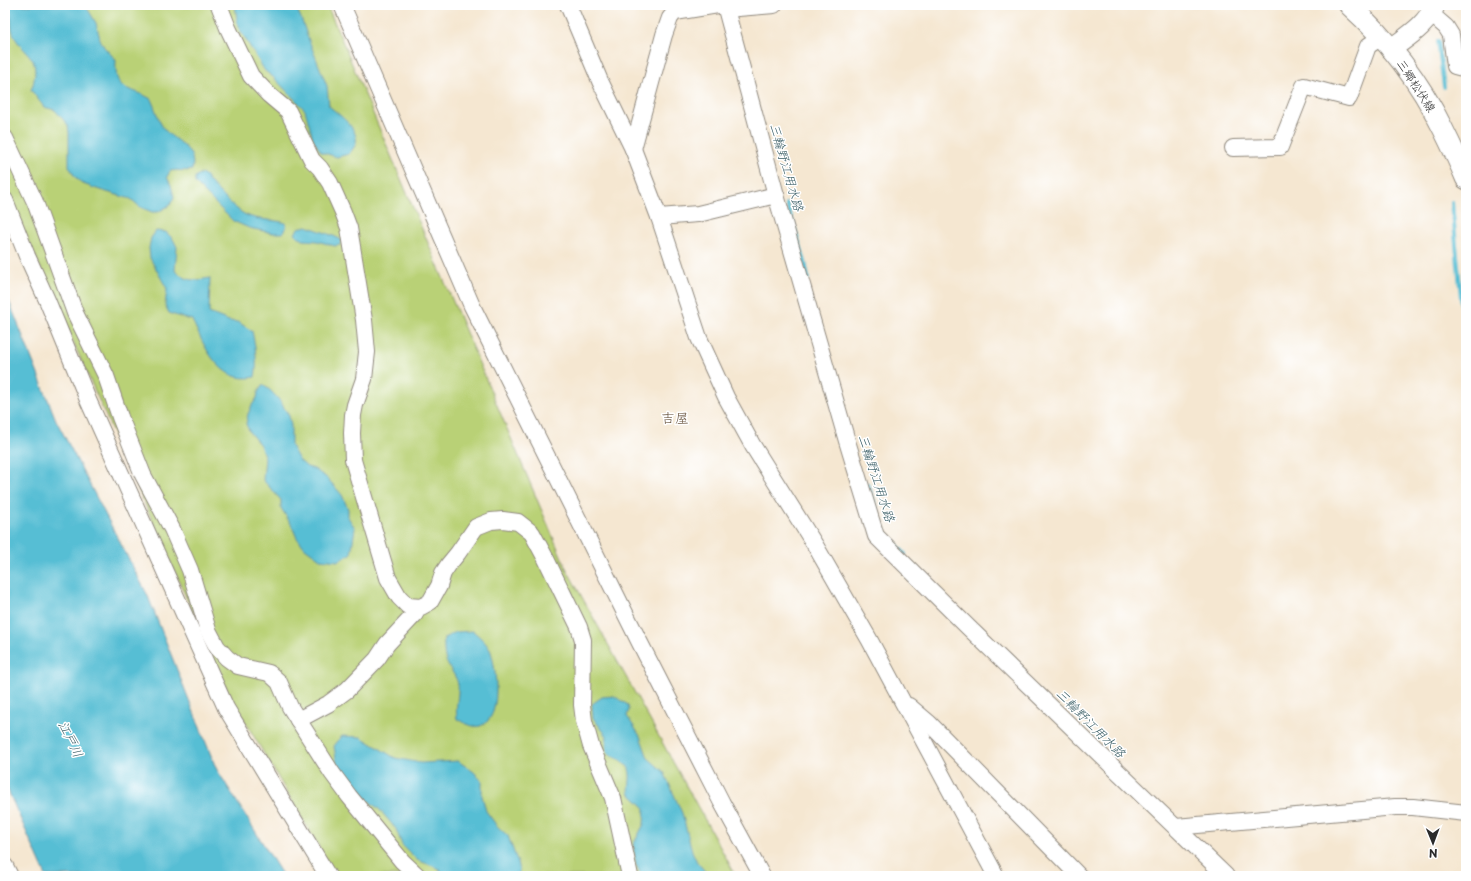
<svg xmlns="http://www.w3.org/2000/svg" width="1471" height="881" font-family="'Playpen Sans','Klee One',sans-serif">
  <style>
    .green { fill: #b9d176; stroke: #727e50 }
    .water { fill: #57bed4; stroke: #417480 }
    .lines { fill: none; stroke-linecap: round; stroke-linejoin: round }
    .stream { stroke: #57bed4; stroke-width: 4 }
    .minor-casing { stroke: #90897e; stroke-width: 18 }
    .major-casing { stroke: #90897e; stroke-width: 22 }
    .minor { stroke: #fff; stroke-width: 16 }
    .major { stroke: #fff; stroke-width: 20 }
    .labels { text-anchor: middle; stroke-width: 3; stroke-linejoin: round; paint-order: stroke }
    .street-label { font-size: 12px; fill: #2b2b2b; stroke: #fff }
    .water-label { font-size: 13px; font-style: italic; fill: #3a5e66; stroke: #fff }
    .quarter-label { font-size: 14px; fill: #6a5540; stroke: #fff }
  </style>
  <rect width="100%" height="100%" fill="#fff"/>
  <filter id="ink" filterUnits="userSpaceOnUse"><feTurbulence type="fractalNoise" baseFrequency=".025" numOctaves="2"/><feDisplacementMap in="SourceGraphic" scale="8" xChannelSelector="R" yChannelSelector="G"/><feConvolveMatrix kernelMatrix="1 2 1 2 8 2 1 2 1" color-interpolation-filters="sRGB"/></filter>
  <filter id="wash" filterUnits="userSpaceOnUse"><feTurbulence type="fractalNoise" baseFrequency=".012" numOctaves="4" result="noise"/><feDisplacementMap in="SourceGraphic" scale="16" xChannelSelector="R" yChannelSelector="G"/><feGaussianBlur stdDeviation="0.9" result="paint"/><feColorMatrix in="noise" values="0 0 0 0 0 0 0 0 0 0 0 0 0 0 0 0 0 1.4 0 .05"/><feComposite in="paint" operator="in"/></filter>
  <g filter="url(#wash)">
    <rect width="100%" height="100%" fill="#f5e7d1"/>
    <path class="green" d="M5,5H327L567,570L736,876H336L229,694L5,188Z"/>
    <g class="water">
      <path d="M5,5H84L89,11L96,23L100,39L104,47L116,60C114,94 128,85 151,99C155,108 158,118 162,126C172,142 198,146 192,170C185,172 178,169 170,171L167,177L171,185L174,197L170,205L158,212H152L140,207L131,199L100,190L83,184L75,177L69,166V133L68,125L55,110L44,107L31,90C35,81 37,67 32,59C26,50 16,43 13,33C9,22 14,16 5,7Z"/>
      <path d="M235,5H295L301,18L308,38L327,86L329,106C338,114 359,128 356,143C355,147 351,151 349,154L337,157L321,152L313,139L305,110L273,77L265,71L238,27Z"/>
      <path d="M200,174L205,175C211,185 234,208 244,214C257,221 273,219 286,223V228L283,233H273L249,228L233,221L195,183V177Z"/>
      <path d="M307,226C319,231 331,234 342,240L340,245L335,246L317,241L303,240L295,234L298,228Z"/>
      <path d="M156,231L166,232L173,239L177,247L175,271C190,282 191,281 210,278L209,313L229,321L238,322L252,331C255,345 258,362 255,377C219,385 204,345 192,320L183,318L169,313L165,305L167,289L150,258L149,248L151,238Z"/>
      <path d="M5,291L56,420L147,594L216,768L283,876H46L5,784Z"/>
      <path d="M263,385L271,391L280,401L289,416L291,425V446L299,460L307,467L314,469L327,478L335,487L342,495L348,509V517L355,528L351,554L338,561L320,559L305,548L297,538L291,524L281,508V500L263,480L265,458L260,445L250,433L246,424L248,414L252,405L257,398L258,392Z"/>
      <path d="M473,631C480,637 488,644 491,652C496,669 503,719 480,726C472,728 463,722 457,719C455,706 459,696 458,685C457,677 451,671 448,665C443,656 444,647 444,638L456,632Z"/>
      <path d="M614,696L628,705L629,710L627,716L640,736L648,758L664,772L682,813L692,851L697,862L709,876H642L636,865L633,845L644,824L645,808L629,793C629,784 632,774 628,767C618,752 602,763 607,736L593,718L592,704L602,697Z"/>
      <path d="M342,736L361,737L395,758L421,763L458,761L474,772L482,781V796L486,811L497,826L508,836L519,866V876H446L444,873L433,866L417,860L402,845L396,829L380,810L349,785L337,765L334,746Z"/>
    </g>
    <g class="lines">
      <g class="stream">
        <path d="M1438,41L1444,87"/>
        <path d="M1452,202L1466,350"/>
        <path d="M787,204L805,262L808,278"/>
        <path d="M868,484L884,532L905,554"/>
      </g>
    </g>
  </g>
  <g filter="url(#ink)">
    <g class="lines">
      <defs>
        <g id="minor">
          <path d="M219,5L228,28L251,76L269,95L288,111L312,160L320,168L330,183L343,212L349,228L364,320L367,352L364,379L355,405L353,415L352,433L353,460L388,578L399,597L408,606L421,607L430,602L439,586L443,573L449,564L458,553L476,527L491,521L503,520L518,522L532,533L546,559L579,627L583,640L582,705L584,721L591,746L613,798L630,876"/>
          <path d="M342,5L472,306L640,643L722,803L762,876"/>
          <path d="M568,5L600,81L633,149L659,217L699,338L726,397L753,446L815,545L869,639L996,876"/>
          <path d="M722,5L726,9L776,195L847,441L876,536L968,627L1226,876"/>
          <path d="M726,9L774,5"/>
          <path d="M1431,14L1446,27L1451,35L1455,66L1466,69"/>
          <path d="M5,138L35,202L75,313L106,376L120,417L143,475L172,529L190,570L208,630L217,647L227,658L238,666L269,673L279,682L290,707L332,773L349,796L402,861L418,876"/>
          <path d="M1233,148L1280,147L1304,86L1349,98L1368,46L1381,37"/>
          <path d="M633,149L664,35L670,18L675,12L718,5"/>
          <path d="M5,200L27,256L47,300L88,400L226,708L328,876"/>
          <path d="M659,217L698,214L776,195"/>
          <path d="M909,706L929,723L1079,876"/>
          <path d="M298,720L328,704L347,690L377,659L387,644L415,614L416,607"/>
          <path d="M1176,827L1395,807H1413L1466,813"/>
          <path d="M5,866L10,876"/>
        </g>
        <g id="major">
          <path d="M1349,5C1388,40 1420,82 1443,129C1451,145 1459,162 1466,179"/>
          <path d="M1391,49C1408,36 1427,25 1435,5"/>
        </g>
      </defs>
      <use href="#minor" class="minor-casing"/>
      <use href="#major" class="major-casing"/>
      <use href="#minor" class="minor"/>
      <use href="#major" class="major"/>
    </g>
  </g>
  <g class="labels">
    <g class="street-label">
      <text transform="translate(1416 86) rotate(57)" y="4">三郷松伏線</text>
    </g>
    <g class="water-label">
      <text transform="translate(787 167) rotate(74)" y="5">三輪野江用水路</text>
      <text transform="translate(877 478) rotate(72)" y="5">三輪野江用水路</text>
      <text transform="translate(1091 723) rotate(45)" y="5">三輪野江用水路</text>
      <text transform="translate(71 739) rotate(64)" y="5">江戸川</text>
    </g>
    <g class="quarter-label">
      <text x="675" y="423">吉屋</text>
    </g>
  </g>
  <rect width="1471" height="881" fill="none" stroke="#fff" stroke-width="20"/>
  <g transform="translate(1433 843) rotate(179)" stroke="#ffffff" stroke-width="3" paint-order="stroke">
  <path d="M0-3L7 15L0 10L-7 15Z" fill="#2b2b2b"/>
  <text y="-6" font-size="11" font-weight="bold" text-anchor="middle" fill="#2b2b2b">N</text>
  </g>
</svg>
